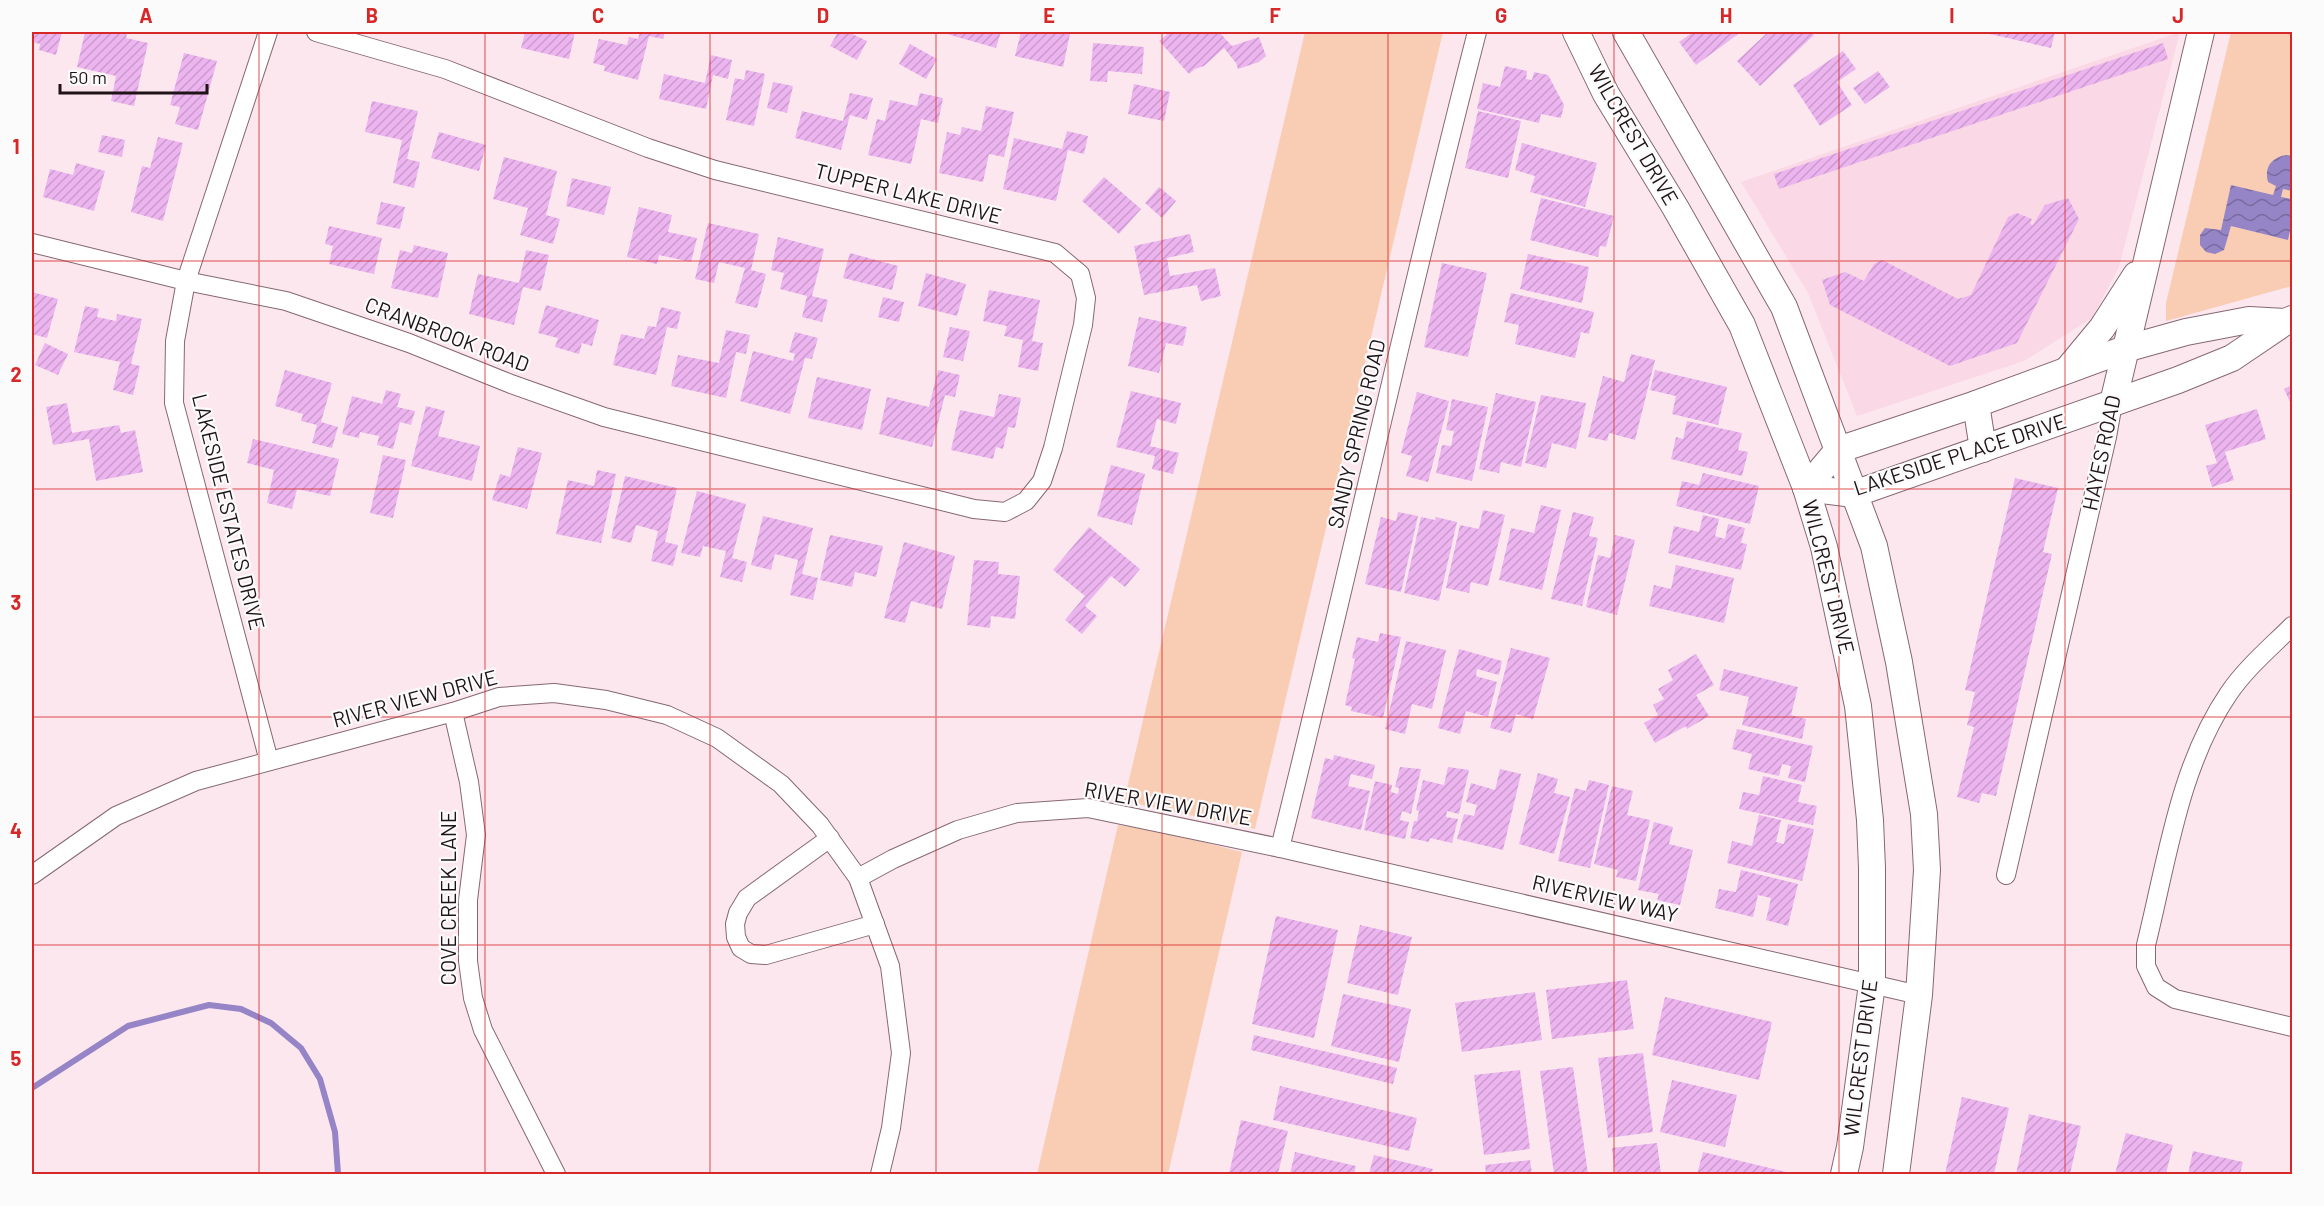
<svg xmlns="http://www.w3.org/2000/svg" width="2324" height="1206" font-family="Barlow,sans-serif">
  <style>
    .built { fill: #fad8e5 }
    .green { fill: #f9cdb4 }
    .water { fill: url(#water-waves) }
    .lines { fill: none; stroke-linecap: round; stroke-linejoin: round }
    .stream { stroke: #9584c6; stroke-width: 6 }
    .building { fill: url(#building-hatch) }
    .street-casing { stroke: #866874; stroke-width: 20 }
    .secondary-casing { stroke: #866874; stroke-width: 28 }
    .street { stroke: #fff; stroke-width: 18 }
    .secondary { stroke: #fff; stroke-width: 26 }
    .grid { fill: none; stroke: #d62828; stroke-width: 1.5; stroke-opacity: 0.55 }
    .labels { text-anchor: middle; stroke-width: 4.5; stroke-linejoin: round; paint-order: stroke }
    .street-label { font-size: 21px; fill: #1f1318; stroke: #fbfbfb }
    .neatline { fill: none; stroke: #d62828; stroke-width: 2 }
    .grid-label { font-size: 20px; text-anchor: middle; font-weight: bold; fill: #d62828 }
  </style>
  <defs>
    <pattern id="water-waves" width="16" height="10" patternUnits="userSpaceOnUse" patternTransform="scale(1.5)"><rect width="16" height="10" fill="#9584c6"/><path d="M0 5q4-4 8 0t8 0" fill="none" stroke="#796ba0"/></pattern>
    <pattern id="building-hatch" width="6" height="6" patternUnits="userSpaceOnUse" patternTransform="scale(1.5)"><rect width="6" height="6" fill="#ecb5ef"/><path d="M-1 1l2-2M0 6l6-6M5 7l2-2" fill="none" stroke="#ca9bcc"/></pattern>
  </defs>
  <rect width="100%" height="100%" fill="#fce7ef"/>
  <path class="built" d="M2180,32L2119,267L2092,318L2024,361L1857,416L1808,293L1741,182Z"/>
  <g class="green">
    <path d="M1305,32H1443L1255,829L1124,801Z"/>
    <path d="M2231,32H2292V286L2166,321V303Z"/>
    <path d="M1118,825L1155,830L1242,852L1168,1174H1037Z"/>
  </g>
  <path class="water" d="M2286,155L2292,156V191L2283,189L2281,197L2292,199V197V222L2288,240L2231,226L2224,250L2215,254L2206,252L2200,245V235L2205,228L2221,230L2231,185L2273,195L2276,186L2268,182C2264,167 2271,158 2286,155Z"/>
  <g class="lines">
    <path class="stream" d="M32,1088L128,1026L209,1005L241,1009L271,1023L301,1048L320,1079L335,1132L338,1174"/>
  </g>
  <g class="building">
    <path d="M32,32H62L56,55L39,50L40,44L32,42Z"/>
    <path d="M85,32H120L127,33L126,38L148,43L134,106L111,101L116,76L77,67Z"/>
    <path d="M525,32H575L569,59L521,48Z"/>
    <path d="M640,32H665L663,39L649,36L638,80L604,71L605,66L593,63L599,39L627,45L629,37L638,39Z"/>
    <path d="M838,32H848L867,41L857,60L830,46Z"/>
    <path d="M947,32H1001L996,48L947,34Z"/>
    <path d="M1021,32H1060L1070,34L1063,67L1015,56Z"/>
    <path d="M1170,32H1219L1232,46L1259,37L1266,56L1259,62L1238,69L1236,63L1224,48L1204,66L1195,69L1189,74L1159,41Z"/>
    <path d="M1693,32H1741L1696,65L1679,42Z"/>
    <path d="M1768,32H1810L1814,35L1760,86L1737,61Z"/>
    <path d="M1981,32H2055L2051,48Z"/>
    <path d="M1093,43L1144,47L1142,74L1108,71L1107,82L1090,81Z"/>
    <path d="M2163,43L2168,59L1779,189L1774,174Z"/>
    <path d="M910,44L937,59L926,79L899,64Z"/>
    <path d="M1843,51L1856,69L1837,82L1852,105L1820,126L1793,85Z"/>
    <path d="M184,53L217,61L198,130L175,124L180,107L170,105Z"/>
    <path d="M711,55L732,60L728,79L713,75L706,109L659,99L664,74L705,83Z"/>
    <path d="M1505,66L1527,71L1526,79L1532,80L1534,72L1548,75L1564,105L1561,118L1541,114L1539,123L1477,109L1483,83L1500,87Z"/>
    <path d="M746,70L765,74L754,126L726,120L735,78L744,80Z"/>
    <path d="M1878,71L1890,87L1865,104L1853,88Z"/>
    <path d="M773,82L793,86L787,113L767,108Z"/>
    <path d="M1134,84L1170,92L1164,121L1128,114Z"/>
    <path d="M850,93L873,98L867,120L850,115L841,150L795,138L802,111L843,121Z"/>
    <path d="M920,93L943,98L938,123L921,119L911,164L868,155L877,119L885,121L890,100L917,106Z"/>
    <path d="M372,101L418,111L407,159L420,162L414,188L393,183L402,140L365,132Z"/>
    <path d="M986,106L1014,112L1004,157L989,154L983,182L939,173L947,132L960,135L962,127L981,131Z"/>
    <path d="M1478,111L1521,121L1508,178L1465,168Z"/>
    <path d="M1067,131L1088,136L1084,154L1068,150L1056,201L1003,189L1014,138L1062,149Z"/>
    <path d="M439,132L486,145L479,171L431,158Z"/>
    <path d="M102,135L125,140L122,157L98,152Z"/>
    <path d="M158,137L183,143L163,221L131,212L142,166L150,168Z"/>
    <path d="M1522,143L1597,163L1585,207L1530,192L1535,176L1515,170Z"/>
    <path d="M504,157L557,171L546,215L560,219L553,244L520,235L528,208L493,199Z"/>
    <path d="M76,163L105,171L94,211L43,197L50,169L73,175Z"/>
    <path d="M1104,177L1141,209L1119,234L1082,201Z"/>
    <path d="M572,178L611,187L604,215L566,206Z"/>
    <path d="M1159,187L1176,201L1162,218L1145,203Z"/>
    <path d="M1541,198L1614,216L1606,247L1600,246L1598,257L1530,240Z"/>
    <path d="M2068,198L2079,219L2017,343L1950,366L1830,305L1822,280L1845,272L1864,281L1874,264L1882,260L1958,299L1971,295L2008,217L2017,213L2032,219L2030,224L2033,225L2045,205Z"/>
    <path d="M381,202L405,207L400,229L376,224Z"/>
    <path d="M639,207L672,215L668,232L697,238L691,262L659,255L657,264L627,257Z"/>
    <path d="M708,223L759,234L751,270L766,274L757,308L735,303L745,268L719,262L714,283L695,279Z"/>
    <path d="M329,226L382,238L374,274L329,264L333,246L325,244Z"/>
    <path d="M1190,234L1194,252L1167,258L1170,276L1215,268L1221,296L1201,301L1197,285L1144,295L1134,246Z"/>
    <path d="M778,237L824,249L812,296L828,300L822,322L802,317L807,296L780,289L784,273L771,270Z"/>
    <path d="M414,245L448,253L438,298L391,288L400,250L412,253Z"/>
    <path d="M526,250L549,255L541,291L523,287L514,325L469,314L478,274L519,283Z"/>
    <path d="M850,253L898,266L892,290L843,278Z"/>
    <path d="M1528,254L1589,267L1582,303L1520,289Z"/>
    <path d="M1442,263L1487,273L1468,357L1424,347Z"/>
    <path d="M926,273L966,284L957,316L918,306Z"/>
    <path d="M989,290L1040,300L1032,341L1043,343L1038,371L1018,367L1023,340L1004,336L1007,326L983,321Z"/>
    <path d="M32,292L58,299L47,338L32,334Z"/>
    <path d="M1511,293L1594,312L1589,334L1581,332L1575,358L1515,344L1519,325L1504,322Z"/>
    <path d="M883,297L904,302L899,322L878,317Z"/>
    <path d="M546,305L599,320L592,346L582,343L579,354L555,347L558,338L538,333Z"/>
    <path d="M85,306L99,309L97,317L116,321L117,314L142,319L131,364L140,366L133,395L113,390L120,362L74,352Z"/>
    <path d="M661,307L681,312L677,329L667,327L656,375L613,365L621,334L644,339L648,326L656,327Z"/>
    <path d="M1139,317L1187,327L1183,346L1166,343L1159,373L1128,366Z"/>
    <path d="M950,327L970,331L963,361L943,357Z"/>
    <path d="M726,330L750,335L746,354L736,352L726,398L671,386L678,355L719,363Z"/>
    <path d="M795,332L818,338L812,359L805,358L790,414L740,401L753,351L793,361L795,354L789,352Z"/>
    <path d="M45,343L68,354L58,375L35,365Z"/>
    <path d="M1631,354L1655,360L1635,440L1609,433L1607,441L1588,437L1603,376L1624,382Z"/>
    <path d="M285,370L332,383L321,422L338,427L332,448L312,443L317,425L301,421L303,414L275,406Z"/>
    <path d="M938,370L960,375L955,397L945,395L932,447L879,434L887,397L929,407Z"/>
    <path d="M1655,370L1727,387L1718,425L1672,414L1676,396L1650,390Z"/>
    <path d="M817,377L871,389L862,430L808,418Z"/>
    <path d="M2292,385V406L2284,389Z"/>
    <path d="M386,390L401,394L397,407L415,411L411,425L400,422L393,449L377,445L379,436L360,432L359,438L342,434L352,396L382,404Z"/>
    <path d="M1131,391L1181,403L1176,424L1157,419L1150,446L1179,453L1173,474L1152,469L1155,456L1116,447Z"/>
    <path d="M1417,392L1449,401L1428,482L1406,476L1412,456L1401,453Z"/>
    <path d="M1496,393L1536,402L1521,467L1501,462L1499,473L1479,469Z"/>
    <path d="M999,394L1021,398L1015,428L1008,427L1003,449L996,447L993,459L951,450L960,410L994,417Z"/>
    <path d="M1541,395L1586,403L1576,449L1552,443L1546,468L1525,463Z"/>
    <path d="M1452,399L1488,407L1472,481L1436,473L1442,445L1451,446L1454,431L1446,430Z"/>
    <path d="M67,403L72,433L119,425L121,433L135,430L143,472L96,481L89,439L53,445L46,407Z"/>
    <path d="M426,406L445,411L438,436L480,446L472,481L411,466Z"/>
    <path d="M2257,409L2266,439L2225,452L2234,480L2212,487L2206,466L2217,463L2205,425Z"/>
    <path d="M1687,421L1742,433L1738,450L1748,452L1742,476L1671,459L1676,437L1683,439Z"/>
    <path d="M253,439L339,459L330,496L297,489L292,509L267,503L274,470L247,463Z"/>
    <path d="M518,447L542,453L527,509L492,500L500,474L510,477Z"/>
    <path d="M383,455L406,460L393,518L370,513Z"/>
    <path d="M1111,465L1145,474L1132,525L1097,516Z"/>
    <path d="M597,470L616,474L601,543L556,534L568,480L594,486Z"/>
    <path d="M1703,473L1759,486L1750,524L1676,506L1682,481L1699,485Z"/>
    <path d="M625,476L677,488L665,542L678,545L673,566L651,561L658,531L636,525L631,543L611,538Z"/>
    <path d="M2015,478L2058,488L2043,552L2052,554L1996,796L1982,793L1979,803L1957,797L1974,727L1967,725L1975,692L1965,690Z"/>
    <path d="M697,491L746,504L732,558L747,562L742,582L720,577L726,551L703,546L700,557L681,553Z"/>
    <path d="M1541,505L1561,510L1542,590L1499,580L1511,528L1534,533Z"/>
    <path d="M1483,510L1505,515L1488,586L1471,582L1469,593L1446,588L1460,525L1479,529Z"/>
    <path d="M1398,512L1418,516L1401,592L1365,584L1381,517L1396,521Z"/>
    <path d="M1573,512L1594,517L1589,536L1598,538L1582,606L1551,599Z"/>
    <path d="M1703,515L1719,519L1715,536L1725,539L1728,524L1745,528L1741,543L1747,544L1741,570L1668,553L1674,526L1699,532Z"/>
    <path d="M763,516L813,528L802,574L818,578L813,600L790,595L798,560L775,554L771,570L751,565Z"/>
    <path d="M1421,517L1435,520L1436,517L1457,522L1439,601L1404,593Z"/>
    <path d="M1089,527L1140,569L1125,587L1111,576L1085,606L1097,616L1082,634L1065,620L1085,596L1053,570Z"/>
    <path d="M830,535L883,546L876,577L855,572L852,587L820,580Z"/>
    <path d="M1615,535L1635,540L1617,615L1586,607L1598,555L1610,558Z"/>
    <path d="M904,542L955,556L942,609L911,601L905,623L884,618Z"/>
    <path d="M974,560L999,562L998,574L1020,576L1015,619L991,616L990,628L967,625Z"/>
    <path d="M1676,565L1734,578L1724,623L1649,606L1654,585L1671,589Z"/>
    <path d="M1380,633L1401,637L1383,718L1351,711L1352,707L1345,705L1355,659L1352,658L1357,637L1378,642Z"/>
    <path d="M1406,641L1446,650L1432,709L1412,704L1405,734L1385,729Z"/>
    <path d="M1511,648L1550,658L1533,719L1516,714L1511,733L1490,728Z"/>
    <path d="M1459,649L1502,661L1499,675L1477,669L1476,676L1497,682L1488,717L1466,711L1460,734L1438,728Z"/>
    <path d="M1696,654L1714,685L1696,695L1709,716L1687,729L1686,726L1655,743L1644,723L1658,715L1653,705L1664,699L1658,689L1673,680L1668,670Z"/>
    <path d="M1724,669L1798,687L1791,715L1806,719L1802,739L1742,725L1749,697L1719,690Z"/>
    <path d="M1737,729L1813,746L1805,782L1788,778L1791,766L1782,764L1779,776L1748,769L1752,754L1732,749Z"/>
    <path d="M1334,755L1375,765L1372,779L1351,774L1348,786L1370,791L1361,830L1311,818L1325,758L1333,760Z"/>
    <path d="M1400,767L1421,769L1411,814L1402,811L1400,820L1409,822L1405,839L1364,830L1375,781L1392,785L1391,792L1398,794L1399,788L1395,787Z"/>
    <path d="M1448,767L1469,770L1459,814L1447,811L1446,817L1458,819L1452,843L1430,838L1429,842L1410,838L1414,821H1417L1419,811L1416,810L1423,780L1444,785Z"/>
    <path d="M1500,769L1521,774L1503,850L1457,839L1464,814L1474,816L1477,805L1466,802L1471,783L1495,790Z"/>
    <path d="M1538,773L1558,779L1554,793L1570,797L1554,854L1519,844Z"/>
    <path d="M1763,776L1802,785L1798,802L1817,806L1813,825L1739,809L1743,792L1759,795Z"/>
    <path d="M1589,780L1609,785L1590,868L1558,861L1575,788L1586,791Z"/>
    <path d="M1612,786L1633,791L1627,815L1650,820L1636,881L1616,877L1618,870L1594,864Z"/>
    <path d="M1759,815L1781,820L1776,842L1784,844L1788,824L1814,829L1802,881L1727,863L1732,841L1752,846Z"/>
    <path d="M1654,822L1673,827L1669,844L1693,850L1680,905L1657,900L1659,894L1638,890Z"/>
    <path d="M1741,870L1798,884L1788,926L1766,920L1771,898L1758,895L1753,917L1715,908L1719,889L1736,892Z"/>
    <path d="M1276,916L1338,930L1314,1038L1252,1024Z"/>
    <path d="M1360,925L1412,937L1398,995L1347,983Z"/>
    <path d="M1627,980L1634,1029L1552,1039L1546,990Z"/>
    <path d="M1535,992L1542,1040L1462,1052L1455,1003Z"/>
    <path d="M1343,994L1411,1009L1399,1062L1331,1046Z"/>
    <path d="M1665,997L1772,1022L1759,1080L1652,1055Z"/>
    <path d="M1254,1035L1397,1068L1393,1084L1251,1050Z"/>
    <path d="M1643,1053L1653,1132L1608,1138L1598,1058Z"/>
    <path d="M1573,1067L1588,1174H1554L1540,1071Z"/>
    <path d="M1520,1070L1530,1149L1484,1155L1474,1075Z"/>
    <path d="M1672,1080L1737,1095L1725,1147L1660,1132Z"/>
    <path d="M1280,1086L1417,1118L1409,1151L1273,1120Z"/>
    <path d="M1962,1097L2009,1108L1994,1174H1945Z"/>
    <path d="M2029,1114L2081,1126L2070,1174H2016Z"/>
    <path d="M1241,1120L1288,1131L1278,1174H1229Z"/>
    <path d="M2126,1133L2173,1145L2166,1174H2115Z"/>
    <path d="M1657,1143L1661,1174H1615L1612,1148Z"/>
    <path d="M2193,1151L2243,1162L2240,1174H2188Z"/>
    <path d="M1295,1152L1356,1166L1354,1174H1290Z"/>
    <path d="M1703,1152L1795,1174H1697Z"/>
    <path d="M1374,1155L1433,1169L1431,1174H1369Z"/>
    <path d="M1530,1160L1532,1174H1486L1485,1165Z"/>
  </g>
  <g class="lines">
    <defs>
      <g id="street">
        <path d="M268,32L186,281L175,341L174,403L269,761"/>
        <path d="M32,243L186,281L286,301L409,343L511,384L604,417L974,509L1005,512L1026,501L1042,481L1053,448L1083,325L1086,298L1080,274L1055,253L715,170L648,148L445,69L316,32"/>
        <path d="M2292,626C2271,647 2246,668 2229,693C2179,766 2167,861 2146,945V966L2156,987L2175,999L2292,1027"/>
        <path d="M453,712L469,782L476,835L468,900V961L473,998L483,1030L556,1174"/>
        <path d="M830,838L747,898L738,913L735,924L736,937L741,948L751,954L766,955L875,924"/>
        <path d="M1280,848C1348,576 1407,302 1477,32"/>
        <path d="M32,875L116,816L196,781L453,712L499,697L554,693L606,700L667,715L717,738L781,784L820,825L858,878L890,966L901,1053L891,1128L880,1174"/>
        <path d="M2006,875L2107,437L2113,403"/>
        <path d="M858,878L893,859L958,830L1017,813L1088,808L1280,848L1919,995"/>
      </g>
      <g id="secondary">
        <path d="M1576,32L1606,94L1675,207L1742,325L1806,488L1824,547L1858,706L1870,820L1872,868V984L1850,1147L1844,1174"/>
        <path d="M1626,32L1784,307L1874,546L1899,662L1924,814L1927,870L1919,995L1896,1174"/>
        <path d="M2068,369L2102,328L2136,275"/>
        <path d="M2113,403L2201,32"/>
        <path d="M1976,404L1983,449"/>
        <path d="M1806,488L1854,494L2178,380L2232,358L2285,322L2292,319"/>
        <path d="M1806,488L1838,450L1976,404L2125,349L2186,332L2249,320L2285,322"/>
      </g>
    </defs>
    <use href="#street" class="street-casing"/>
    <use href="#secondary" class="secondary-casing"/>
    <use href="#street" class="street"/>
    <use href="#secondary" class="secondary"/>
  </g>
  <path class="grid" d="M259,32V1174M485,32V1174M710,32V1174M936,32V1174M1162,32V1174M1388,32V1174M1614,32V1174M1839,32V1174M2065,32V1174M32,261H2292M32,489H2292M32,717H2292M32,945H2292"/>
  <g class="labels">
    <g class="street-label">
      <text transform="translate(1633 135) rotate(60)" y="7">WILCREST DRIVE</text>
      <text transform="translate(908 194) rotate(14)" y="7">TUPPER LAKE DRIVE</text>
      <text transform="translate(447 335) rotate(21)" y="7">CRANBROOK ROAD</text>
      <text transform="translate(1357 434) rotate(-77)" y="7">SANDY SPRING ROAD</text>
      <text transform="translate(2102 453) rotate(-78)" y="7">HAYES ROAD</text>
      <text transform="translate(1960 455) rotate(-18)" y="7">LAKESIDE PLACE DRIVE</text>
      <text transform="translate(228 512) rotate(76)" y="7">LAKESIDE ESTATES DRIVE</text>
      <text transform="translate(1828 577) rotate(76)" y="7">WILCREST DRIVE</text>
      <text transform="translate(415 699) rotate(-15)" y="7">RIVER VIEW DRIVE</text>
      <text transform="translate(1168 804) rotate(10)" y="7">RIVER VIEW DRIVE</text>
      <text transform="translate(449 898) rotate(-90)" y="7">COVE CREEK LANE</text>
      <text transform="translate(1605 899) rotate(13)" y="7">RIVERVIEW WAY</text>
      <text transform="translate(1861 1058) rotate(-83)" y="7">WILCREST DRIVE</text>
    </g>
  </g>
  <rect width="2324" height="1206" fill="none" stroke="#fbfbfb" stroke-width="66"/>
  <path d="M60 84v9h147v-9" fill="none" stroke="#1f1318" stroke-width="3"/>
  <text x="69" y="84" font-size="18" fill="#1f1318" stroke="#fbfbfb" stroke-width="4.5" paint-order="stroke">50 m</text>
  <rect x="33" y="33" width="2258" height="1140" class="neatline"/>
  <g class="grid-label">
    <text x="146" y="23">A</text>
    <text x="372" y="23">B</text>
    <text x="598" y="23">C</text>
    <text x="823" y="23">D</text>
    <text x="1049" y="23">E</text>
    <text x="1275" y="23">F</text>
    <text x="1501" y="23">G</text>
    <text x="1726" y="23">H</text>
    <text x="1952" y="23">I</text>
    <text x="2178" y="23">J</text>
    <text x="16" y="154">1</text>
    <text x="16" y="382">2</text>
    <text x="16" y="610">3</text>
    <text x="16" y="838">4</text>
    <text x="16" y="1066">5</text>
  </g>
</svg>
